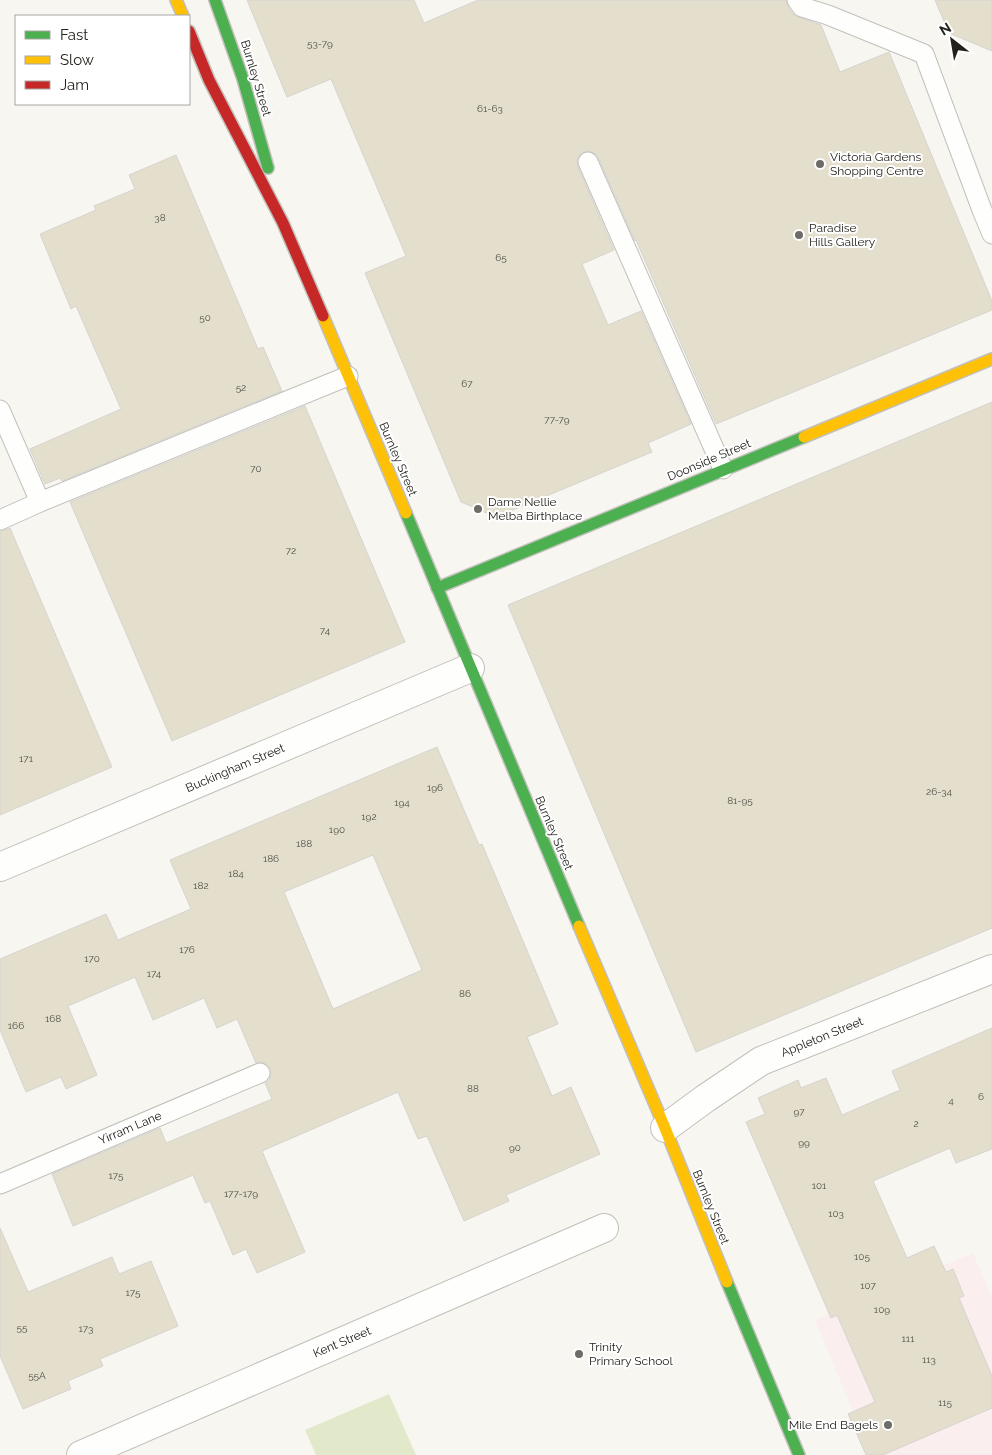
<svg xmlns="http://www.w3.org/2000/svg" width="992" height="1455" font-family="Raleway,sans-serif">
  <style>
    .commercial { fill: #fbeeef }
    .green { fill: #e2e9ca }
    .building { fill: #e4decc; stroke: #d5d4d0; fill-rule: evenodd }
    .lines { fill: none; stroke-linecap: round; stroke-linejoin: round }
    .lane-casing { stroke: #c1c0bb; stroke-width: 21 }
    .street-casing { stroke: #c1c0bb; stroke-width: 30 }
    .fast-casing { stroke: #c1c0bb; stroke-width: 14 }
    .slow-casing { stroke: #c1c0bb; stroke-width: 14 }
    .jam-casing { stroke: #c1c0bb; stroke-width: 14 }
    .lane { stroke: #fefefd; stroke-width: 19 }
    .street { stroke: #fefefd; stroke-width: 28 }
    .fast { stroke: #4caf50; stroke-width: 11 }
    .slow { stroke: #ffc107; stroke-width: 11 }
    .jam { stroke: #c62828; stroke-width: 11 }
    .poi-dot { fill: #6d6c66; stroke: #fff; stroke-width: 2 }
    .labels { text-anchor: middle; stroke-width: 4; stroke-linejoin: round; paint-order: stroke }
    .number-label { font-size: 10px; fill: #525048 }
    .street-label { font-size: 12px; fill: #22211c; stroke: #fff }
    .poi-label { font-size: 12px; fill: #22211c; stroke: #fff; text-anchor: start }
  </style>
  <rect width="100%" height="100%" fill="#f8f6f0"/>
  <path class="commercial" d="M973,1253L992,1297V1455H871L815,1320Z"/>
  <path class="green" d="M389,1394L416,1455H316L305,1430Z"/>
  <g class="building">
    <path d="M247,0H414L424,23L478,0H786L788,7L793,14L798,17L821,25L840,72L889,52L992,301V310L716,424L636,240L635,241L598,157L594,153L589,151L584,152L579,156L577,161L578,167L614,250L582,264L608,325L641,311L691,424L648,443L652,452L496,517L461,502L365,273L406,256L331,79L287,97Z"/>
    <path d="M935,0H992V51L949,33Z"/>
    <path d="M176,155L258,349L263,347L282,391L62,481L60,478L45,484L30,449L121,409L76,306L71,309L40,234L96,210L94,206L135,189L129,175Z"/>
    <path d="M992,402V928L696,1052L508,605Z"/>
    <path d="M305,406L405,642L172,741L70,502Z"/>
    <path d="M10,528L112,767L0,815V531Z"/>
    <path d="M437,747L479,845L482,844L558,1024L527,1037L552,1096L571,1087L600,1154L506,1195L509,1201L464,1221L427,1136L418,1139L398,1092L262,1151L305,1252L257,1273L246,1249L233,1255L210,1201L205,1203L193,1175L73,1226L52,1174L160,1128L166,1143L272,1099L265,1083L269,1080L271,1075L270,1069L266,1064L262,1062L256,1063L237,1019L217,1028L204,998L153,1020L135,977L68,1006L97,1075L66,1089L61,1077L26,1092L0,1030V959L106,914L118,940L191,909L170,860ZM373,855L422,970L333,1009L284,892Z"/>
    <path d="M992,1028V1149L956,1163L950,1148L873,1181L907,1258L934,1246L946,1272L953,1269L964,1296L959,1298L992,1376V1408L883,1455H866L848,1414L875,1402L837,1315L831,1318L746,1122L765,1114L758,1098L798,1080L801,1088L826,1078L842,1115L900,1090L892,1071Z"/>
    <path d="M0,1228L28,1292L112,1257L119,1274L151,1261L178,1326L100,1359L103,1366L68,1381L71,1389L23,1409L0,1356Z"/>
  </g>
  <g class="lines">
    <defs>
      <g id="lane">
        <path d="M797,0L802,7L828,15L924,54L982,210L992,234"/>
        <path d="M588,162L723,469"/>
        <path d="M0,410L40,502L0,520"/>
        <path d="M40,502L348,376"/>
        <path d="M0,1184L260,1073"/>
      </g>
      <g id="street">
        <path d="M0,867L470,668"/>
        <path d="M665,1128L706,1098L761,1061L992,969"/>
        <path d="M81,1455L604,1228"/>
      </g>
      <g id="fast">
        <path d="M215,0L243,79L268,168"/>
        <path d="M406,513L579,926"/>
        <path d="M437,588L804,437"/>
        <path d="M727,1282L799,1455"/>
      </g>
      <g id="slow">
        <path d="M176,0L183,16"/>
        <path d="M323,316L406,513"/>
        <path d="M804,437L992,359"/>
        <path d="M579,926L665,1128L727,1282"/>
      </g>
      <path id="jam" d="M189,31L209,80L283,223L323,316"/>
    </defs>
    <use href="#lane" class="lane-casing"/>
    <use href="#street" class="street-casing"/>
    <use href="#fast" class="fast-casing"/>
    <use href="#slow" class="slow-casing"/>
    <use href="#jam" class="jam-casing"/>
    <use href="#lane" class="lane"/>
    <use href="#street" class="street"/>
    <use href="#fast" class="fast"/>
    <use href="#slow" class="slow"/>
    <use href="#jam" class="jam"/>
  </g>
  <g class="poi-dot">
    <circle cx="820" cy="164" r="5"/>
    <circle cx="799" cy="235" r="5"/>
    <circle cx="478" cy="509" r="5"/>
    <circle cx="579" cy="1354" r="5"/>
    <circle cx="888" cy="1425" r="5"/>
  </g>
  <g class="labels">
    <g class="number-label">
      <text x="320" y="47">53-79</text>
      <text x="490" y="112">61-63</text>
      <text x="160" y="221">38</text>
      <text x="501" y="261">65</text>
      <text x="205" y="321">50</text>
      <text x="467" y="387">67</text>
      <text x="241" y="391">52</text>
      <text x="557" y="423">77-79</text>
      <text x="256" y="472">70</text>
      <text x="291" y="554">72</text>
      <text x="325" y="634">74</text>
      <text x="26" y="762">171</text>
      <text x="435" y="791">196</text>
      <text x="939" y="795">26-34</text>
      <text x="740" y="804">81-95</text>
      <text x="402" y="806">194</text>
      <text x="369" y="820">192</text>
      <text x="337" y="833">190</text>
      <text x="304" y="847">188</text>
      <text x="271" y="862">186</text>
      <text x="236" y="877">184</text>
      <text x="201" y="889">182</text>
      <text x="187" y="953">176</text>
      <text x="92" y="962">170</text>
      <text x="154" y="977">174</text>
      <text x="465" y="997">86</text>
      <text x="53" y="1022">168</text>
      <text x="16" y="1029">166</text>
      <text x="473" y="1092">88</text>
      <text x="981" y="1100">6</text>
      <text x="951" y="1104">4</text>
      <text x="799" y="1115">97</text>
      <text x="916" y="1127">2</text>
      <text x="804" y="1146">99</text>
      <text x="515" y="1151">90</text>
      <text x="116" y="1179">175</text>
      <text x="819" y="1189">101</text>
      <text x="241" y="1197">177-179</text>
      <text x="836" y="1217">103</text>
      <text x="862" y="1260">105</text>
      <text x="868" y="1289">107</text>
      <text x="133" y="1296">175</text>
      <text x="882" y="1313">109</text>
      <text x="22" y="1331">55</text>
      <text x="86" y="1332">173</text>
      <text x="908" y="1342">111</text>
      <text x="929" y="1363">113</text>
      <text x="37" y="1379">55A</text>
      <text x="945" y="1406">115</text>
    </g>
    <g class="street-label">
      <text transform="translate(256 78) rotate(73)" y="4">Burnley Street</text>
      <text transform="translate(398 459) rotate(67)" y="4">Burnley Street</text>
      <text transform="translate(709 460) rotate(-23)" y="4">Doonside Street</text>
      <text transform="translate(235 768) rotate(-23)" y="4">Buckingham Street</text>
      <text transform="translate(554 833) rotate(67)" y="4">Burnley Street</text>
      <text transform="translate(822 1037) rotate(-22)" y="4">Appleton Street</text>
      <text transform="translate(130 1128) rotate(-23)" y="4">Yirram Lane</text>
      <text transform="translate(711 1207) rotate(68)" y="4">Burnley Street</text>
      <text transform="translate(342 1342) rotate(-23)" y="4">Kent Street</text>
    </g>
    <g class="poi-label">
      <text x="830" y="161">Victoria Gardens<tspan x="830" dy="14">Shopping Centre</tspan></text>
      <text x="809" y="232">Paradise<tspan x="809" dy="14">Hills Gallery</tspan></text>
      <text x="488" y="506">Dame Nellie<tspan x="488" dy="14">Melba Birthplace</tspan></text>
      <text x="589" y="1351">Trinity<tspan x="589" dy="14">Primary School</tspan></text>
      <text x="878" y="1429" text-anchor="end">Mile End Bagels</text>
    </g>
  </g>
  <rect x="15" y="15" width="175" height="90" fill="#ffffff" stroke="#a7a6a4"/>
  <rect x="25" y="31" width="25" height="8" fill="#4caf50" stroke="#a7a6a4"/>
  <text x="60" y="40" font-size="15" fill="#22211c">Fast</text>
  <rect x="25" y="56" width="25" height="8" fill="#ffc107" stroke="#a7a6a4"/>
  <text x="60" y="65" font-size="15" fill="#22211c">Slow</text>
  <rect x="25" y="81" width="25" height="8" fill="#c62828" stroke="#a7a6a4"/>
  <text x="60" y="90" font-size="15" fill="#22211c">Jam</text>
  <g transform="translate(952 40) rotate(329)" stroke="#ffffff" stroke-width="4" paint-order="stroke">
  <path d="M0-4L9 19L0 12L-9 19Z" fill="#22211c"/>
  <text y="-8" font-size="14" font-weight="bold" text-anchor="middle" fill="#22211c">N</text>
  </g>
</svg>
